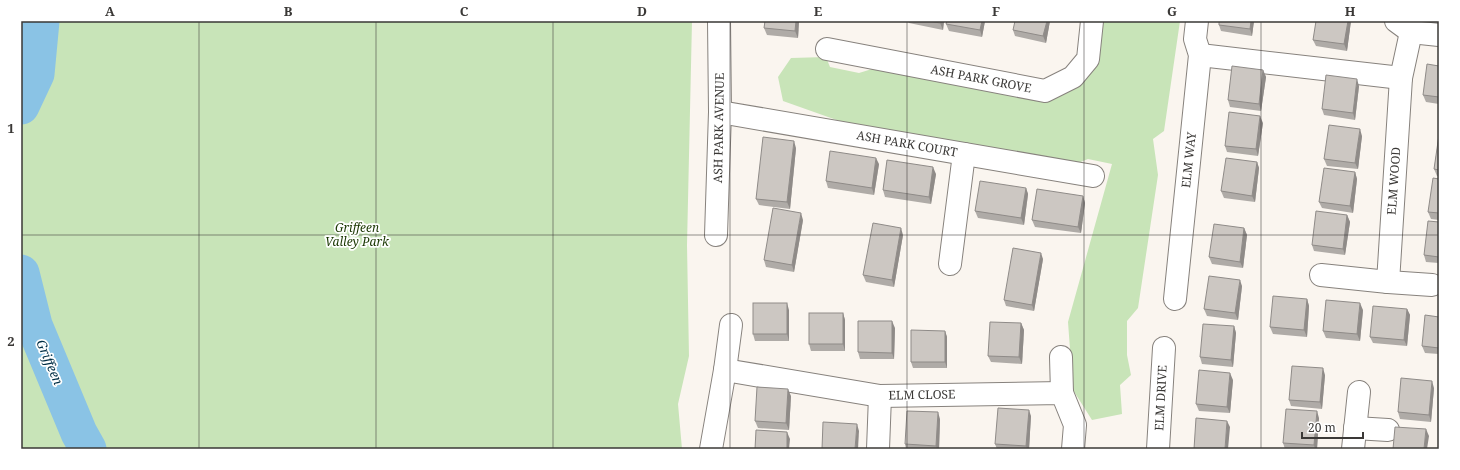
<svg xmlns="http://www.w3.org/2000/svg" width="1460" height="470" font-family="'Noto Serif',serif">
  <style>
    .green { fill: #c8e4b8 }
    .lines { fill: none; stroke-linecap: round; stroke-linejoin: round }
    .river { stroke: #8ac3e5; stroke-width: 37 }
    .minor-casing { stroke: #87827d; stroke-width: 24 }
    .minor { stroke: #fff; stroke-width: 22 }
    .wall { fill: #afaba7 }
    .shaded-wall { fill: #8f8b88 }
    .building { fill: #ccc7c2; stroke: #8f8b88 }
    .grid { fill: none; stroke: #3a3836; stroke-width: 1; stroke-opacity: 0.55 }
    .labels { text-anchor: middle; stroke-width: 3.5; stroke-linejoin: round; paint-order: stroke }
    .street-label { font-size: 12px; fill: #3a3836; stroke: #fff }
    .park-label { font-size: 12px; font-style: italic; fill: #1a3702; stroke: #fff }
    .water-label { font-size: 13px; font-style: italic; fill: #002e45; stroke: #fff }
    .neatline { fill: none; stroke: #3a3836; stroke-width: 1.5 }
    .grid-label { font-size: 13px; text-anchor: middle; font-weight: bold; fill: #3a3836 }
  </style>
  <rect width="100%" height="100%" fill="#faf5ef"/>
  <g class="green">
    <path d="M21,21H692L687,245L689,356L678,404L682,449H21Z"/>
    <path d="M1103,21H1180L1164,131L1153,139L1158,175L1138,308L1127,321V355L1131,375L1120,385L1122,414L1092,420L1073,390L1068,322L1112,164L1088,159L1078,163L845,123L783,101L778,77L791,58L826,57L830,67L859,73L872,69L1048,100L1095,65Z"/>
  </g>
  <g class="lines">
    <g class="river">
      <path d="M21,106L36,74L41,21"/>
      <path d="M21,273L34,325L79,433L88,449"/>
    </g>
    <defs>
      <g id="minor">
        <path d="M1396,21L1411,32"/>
        <path d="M1411,32L1439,35"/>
        <path d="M827,49L1045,91L1073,77L1088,59L1092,21"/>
        <path d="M1200,55L1401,78"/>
        <path d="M720,112L1093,176"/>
        <path d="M716,235L720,112L719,21"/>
        <path d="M950,264L964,154"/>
        <path d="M1321,275L1388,282L1401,78L1411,32"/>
        <path d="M1388,282L1432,285"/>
        <path d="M1175,299L1200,55L1195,39L1197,21"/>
        <path d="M1061,357L1062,393"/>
        <path d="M725,370L880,396L1062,393L1075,425L1073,449"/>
        <path d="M1355,428L1388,430"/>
        <path d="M711,449L725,370L731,325"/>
        <path d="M878,449L880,396"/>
        <path d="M1158,449L1164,348"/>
        <path d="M1353,449L1359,392"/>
      </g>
    </defs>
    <use href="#minor" class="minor-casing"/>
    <use href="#minor" class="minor"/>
  </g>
  <g class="wall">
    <path d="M765,21H799L798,38L767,35L764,28Z"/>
    <path d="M908,21H944L943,30L909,23Z"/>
    <path d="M947,21H985L982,37L949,31L946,24Z"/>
    <path d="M1050,21L1046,43L1015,36L1013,30Z"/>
    <path d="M1254,21L1252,36L1221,31L1219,25Z"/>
    <path d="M1351,21L1347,51L1316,46L1313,40Z"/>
    <path d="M1439,66V104L1426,102L1423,95Z"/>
    <path d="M1263,70L1266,77L1261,111L1230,107L1228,100Z"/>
    <path d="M1359,86L1355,120L1324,115L1322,109Z"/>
    <path d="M1263,123L1258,156L1227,152L1225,146Z"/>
    <path d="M1439,135V176H1437L1434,169Z"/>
    <path d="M1362,136L1358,169L1327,166L1324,159Z"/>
    <path d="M796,148L790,209L759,205L756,199Z"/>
    <path d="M1257,162L1259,168L1255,202L1224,198L1221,191Z"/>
    <path d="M879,164L874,195L828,188L826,181Z"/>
    <path d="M1355,172L1357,179L1353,213L1322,208L1319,202Z"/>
    <path d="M936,174L931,204L885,197L883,190Z"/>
    <path d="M1439,179V220L1431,219L1428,212Z"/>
    <path d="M1026,188L1028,194L1024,225L978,218L975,211Z"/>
    <path d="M1083,196L1085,203L1081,233L1035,227L1032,220Z"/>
    <path d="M1347,215L1350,222L1345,255L1314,251L1312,245Z"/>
    <path d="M803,220L794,272L766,267L764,260Z"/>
    <path d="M1439,222V263L1426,262L1424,255Z"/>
    <path d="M1244,228L1247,235L1243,268L1212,264L1209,257Z"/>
    <path d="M903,235L894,287L866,282L863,275Z"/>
    <path d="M1043,259L1034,311L1006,306L1004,300Z"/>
    <path d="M1242,286L1238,320L1207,316L1204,309Z"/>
    <path d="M1307,299L1309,306L1307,337L1273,334L1270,327Z"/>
    <path d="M1407,309L1410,315L1407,346L1373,343L1370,337Z"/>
    <path d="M789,310V341H755L753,334Z"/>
    <path d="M1363,310L1360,341L1326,338L1323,331Z"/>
    <path d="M843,313L845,320V351H811L809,344Z"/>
    <path d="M1439,317V354L1425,353L1422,346Z"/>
    <path d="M1021,323L1024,330L1022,364L991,362L988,356Z"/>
    <path d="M1234,326L1236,333L1233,367L1202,364L1200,357Z"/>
    <path d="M895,328L894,359H860L858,352Z"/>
    <path d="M945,331L947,337V368H913L911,362Z"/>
    <path d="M1325,375L1322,409L1291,406L1289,400Z"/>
    <path d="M1233,380L1230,413L1199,411L1196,404Z"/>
    <path d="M1434,388L1431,422L1400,419L1398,412Z"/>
    <path d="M791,396L789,430L758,428L755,421Z"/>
    <path d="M1031,416L1029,449H997L995,444Z"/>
    <path d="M1319,418L1317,449H1285L1283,443Z"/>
    <path d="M940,419L939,449H906L905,444Z"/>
  </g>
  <g class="shaded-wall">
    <path d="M796,21H799L798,38L795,31Z"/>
    <path d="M941,21H944L943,30L940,23Z"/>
    <path d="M982,21H985L982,37L980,30Z"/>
    <path d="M1047,21H1050L1046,43L1043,36Z"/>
    <path d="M1251,21H1254L1252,36L1250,29Z"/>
    <path d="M1348,21H1351L1347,51L1344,44Z"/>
    <path d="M1263,70L1266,77L1261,111L1259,104Z"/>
    <path d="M1357,79L1359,86L1355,120L1353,113Z"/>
    <path d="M1260,116L1263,123L1258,156L1256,149Z"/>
    <path d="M1360,129L1362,136L1358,169L1355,163Z"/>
    <path d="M794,141L796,148L790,209L787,202Z"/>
    <path d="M876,158L879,164L874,195L872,188Z"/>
    <path d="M1257,162L1259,168L1255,202L1252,196Z"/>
    <path d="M933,167L936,174L931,204L929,197Z"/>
    <path d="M1355,172L1357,179L1353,213L1350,206Z"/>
    <path d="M1026,188L1028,194L1024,225L1021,218Z"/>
    <path d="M1083,196L1085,203L1081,233L1078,227Z"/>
    <path d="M801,213L803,220L794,272L792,265Z"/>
    <path d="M1347,215L1350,222L1345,255L1343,249Z"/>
    <path d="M901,228L903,235L894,287L892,280Z"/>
    <path d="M1244,228L1247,235L1243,268L1240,262Z"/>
    <path d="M1041,253L1043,259L1034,311L1032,305Z"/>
    <path d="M1240,280L1242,286L1238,320L1235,313Z"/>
    <path d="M1307,299L1309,306L1307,337L1304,330Z"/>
    <path d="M787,303L789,310V341L787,334Z"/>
    <path d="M1360,303L1363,310L1360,341L1357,334Z"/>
    <path d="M1407,309L1410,315L1407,346L1404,340Z"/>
    <path d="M843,313L845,320V351L843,344Z"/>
    <path d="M892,321L895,328L894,359L892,353Z"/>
    <path d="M1021,323L1024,330L1022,364L1019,357Z"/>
    <path d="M1234,326L1236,333L1233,367L1231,360Z"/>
    <path d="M945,331L947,337V368L945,362Z"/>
    <path d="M1323,368L1325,375L1322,409L1320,402Z"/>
    <path d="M1230,373L1233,380L1230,413L1227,407Z"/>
    <path d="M1432,381L1434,388L1431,422L1429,415Z"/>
    <path d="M788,389L791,396L789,430L786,423Z"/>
    <path d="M1029,410L1031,416L1029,449H1027L1026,446Z"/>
    <path d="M1317,411L1319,418L1317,449H1315L1314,445Z"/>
    <path d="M938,412L940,419L939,449H937L936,446Z"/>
    <path d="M1227,421L1230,427L1228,449H1225Z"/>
    <path d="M857,424L859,431L858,449H855Z"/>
    <path d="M1426,429L1429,436L1427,449H1424Z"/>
    <path d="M787,432L790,439L789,449H787Z"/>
  </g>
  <g class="building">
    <path d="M765,21H796L795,31L764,28Z"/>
    <path d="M929,21H941L940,23Z"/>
    <path d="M947,21H982L980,30L946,24Z"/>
    <path d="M1015,21H1047L1043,36L1013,30Z"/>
    <path d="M1219,21H1251L1250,29L1219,25Z"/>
    <path d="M1316,21H1348L1344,44L1313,40Z"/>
    <path d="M1427,64L1439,66V97L1423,95Z"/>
    <path d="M1232,66L1263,70L1259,104L1228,100Z"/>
    <path d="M1326,75L1357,79L1353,113L1322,109Z"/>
    <path d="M1229,112L1260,116L1256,149L1225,146Z"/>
    <path d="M1329,125L1360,129L1355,163L1324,159Z"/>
    <path d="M1439,135V170L1434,169Z"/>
    <path d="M763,137L794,141L787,202L756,199Z"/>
    <path d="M830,151L876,158L872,188L826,181Z"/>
    <path d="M1226,158L1257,162L1252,196L1221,191Z"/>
    <path d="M887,160L933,167L929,197L883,190Z"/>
    <path d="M1324,168L1355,172L1350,206L1319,202Z"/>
    <path d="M1433,178L1439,179V213L1428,212Z"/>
    <path d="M980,181L1026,188L1021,218L975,211Z"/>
    <path d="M1037,189L1083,196L1078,227L1032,220Z"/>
    <path d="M773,208L801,213L792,265L764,260Z"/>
    <path d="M1316,211L1347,215L1343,249L1312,245Z"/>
    <path d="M1428,221L1439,222V257L1424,255Z"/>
    <path d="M873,223L901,228L892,280L863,275Z"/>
    <path d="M1214,224L1244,228L1240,262L1209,257Z"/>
    <path d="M1013,248L1041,253L1032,305L1004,300Z"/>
    <path d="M1209,276L1240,280L1235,313L1204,309Z"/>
    <path d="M1273,296L1307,299L1304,330L1270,327Z"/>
    <path d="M1326,300L1360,303L1357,334L1323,331Z"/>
    <rect x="753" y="303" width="34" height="31"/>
    <path d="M1373,306L1407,309L1404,340L1370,337Z"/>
    <rect x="809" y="313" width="34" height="31"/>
    <path d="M1425,315L1439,317V348L1422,346Z"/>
    <path d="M858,321H892V353L858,352Z"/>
    <path d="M990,322L1021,323L1019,357L988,356Z"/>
    <path d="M1203,324L1234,326L1231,360L1200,357Z"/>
    <path d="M911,330L945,331V362H911Z"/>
    <path d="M1292,366L1323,368L1320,402L1289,400Z"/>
    <path d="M1199,370L1230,373L1227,407L1196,404Z"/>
    <path d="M1401,378L1432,381L1429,415L1398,412Z"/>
    <path d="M757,387L788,389L786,423L755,421Z"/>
    <path d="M998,408L1029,410L1026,446L995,444Z"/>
    <path d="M1286,409L1317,411L1314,445L1283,443Z"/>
    <path d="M907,411L938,412L936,446L905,444Z"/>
    <path d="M1196,418L1227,421L1225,449H1194Z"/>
    <path d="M823,422L857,424L855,449H822Z"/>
    <path d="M1395,427L1426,429L1424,449H1393Z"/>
    <path d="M756,430L787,432V449H755Z"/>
  </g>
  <path class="grid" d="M199,21V449M376,21V449M553,21V449M730,21V449M907,21V449M1084,21V449M1261,21V449M21,235H1439"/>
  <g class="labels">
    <g class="street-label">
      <text transform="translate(981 79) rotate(11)" y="4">ASH PARK GROVE</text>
      <text transform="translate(719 128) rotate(-89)" y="4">ASH PARK AVENUE</text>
      <text transform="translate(907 144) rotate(10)" y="4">ASH PARK COURT</text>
      <text transform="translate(1189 160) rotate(-84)" y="4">ELM WAY</text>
      <text transform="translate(1394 181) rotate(-86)" y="4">ELM WOOD</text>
      <text transform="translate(922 395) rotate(-1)" y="4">ELM CLOSE</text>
      <text transform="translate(1161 398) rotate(-87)" y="4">ELM DRIVE</text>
    </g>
    <g class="park-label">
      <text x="357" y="232">Griffeen<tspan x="357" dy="14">Valley Park</tspan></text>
    </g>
    <g class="water-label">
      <text transform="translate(50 362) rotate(67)" y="5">Griffeen</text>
    </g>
  </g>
  <rect width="1460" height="470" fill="none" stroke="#ffffff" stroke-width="44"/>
  <path d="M1302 432v6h61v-6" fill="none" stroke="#3a3836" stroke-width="2"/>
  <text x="1308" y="432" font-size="12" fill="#3a3836" stroke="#ffffff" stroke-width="3" paint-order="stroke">20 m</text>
  <rect x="22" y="22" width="1416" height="426" class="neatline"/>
  <g class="grid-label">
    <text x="110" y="16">A</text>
    <text x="288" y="16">B</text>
    <text x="464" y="16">C</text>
    <text x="642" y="16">D</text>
    <text x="818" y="16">E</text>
    <text x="996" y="16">F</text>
    <text x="1172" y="16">G</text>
    <text x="1350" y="16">H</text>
    <text x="11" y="133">1</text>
    <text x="11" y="346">2</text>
  </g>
</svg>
